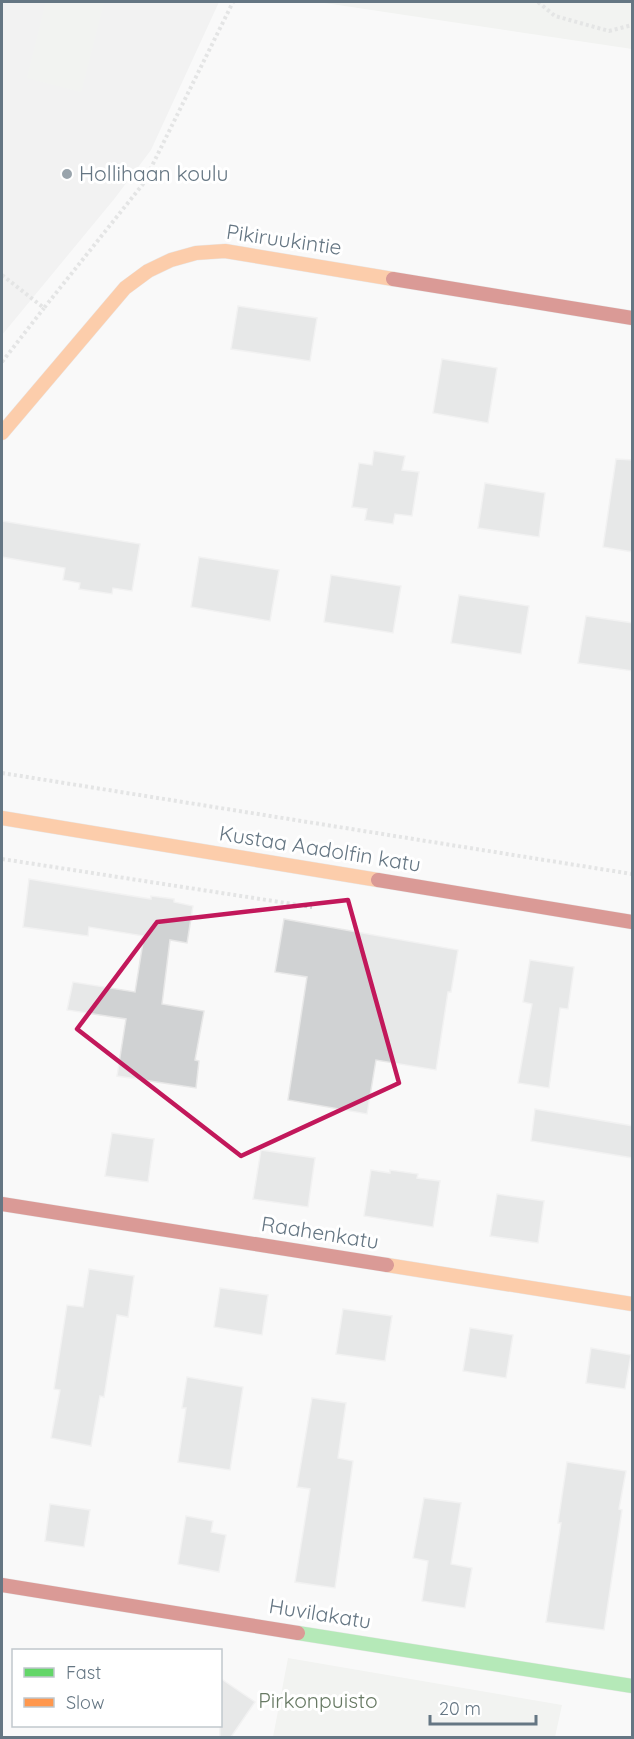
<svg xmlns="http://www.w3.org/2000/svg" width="634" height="1739" font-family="Quicksand,sans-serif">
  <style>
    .built { fill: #e8e9e9 }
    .green { fill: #e8ebe6 }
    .building { fill: #d0d2d3; stroke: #e8e8e8; stroke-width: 1.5 }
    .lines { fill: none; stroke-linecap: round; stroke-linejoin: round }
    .fast-casing { stroke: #d5d6d7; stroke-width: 15 }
    .slow-casing { stroke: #d5d6d7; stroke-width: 15 }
    .jam-casing { stroke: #d5d6d7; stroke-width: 15 }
    .path { stroke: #cbcccd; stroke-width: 4; stroke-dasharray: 3 3; stroke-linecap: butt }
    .fast { stroke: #63d668; stroke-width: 14 }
    .slow { stroke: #ff974d; stroke-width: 14 }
    .jam { stroke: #b3261e; stroke-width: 14 }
    .marked { fill: none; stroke: #c2185b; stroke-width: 4.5; stroke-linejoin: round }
    .poi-dot { fill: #99a4ac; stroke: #fff; stroke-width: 2 }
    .labels { text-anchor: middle; stroke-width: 6; stroke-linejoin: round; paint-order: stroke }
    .poi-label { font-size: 21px; fill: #657683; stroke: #fff; text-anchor: start }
    .street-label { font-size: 21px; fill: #657683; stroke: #fff }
    .park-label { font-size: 21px; fill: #687a64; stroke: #fff }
  </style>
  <rect width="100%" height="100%" fill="#f9f9f9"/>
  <path class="built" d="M2,2H219L151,150L115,198L2,335Z"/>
  <g class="green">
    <path d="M46,2H104L81,92L27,78Z"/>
    <path d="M318,2H632V49Z"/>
    <path d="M288,1658L562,1705L555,1737H273Z"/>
  </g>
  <g class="building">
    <path d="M238,306L317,318L310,361L231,349Z"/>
    <path d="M442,359L497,368L488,423L433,413Z"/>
    <path d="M374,451L405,456L402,470L419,472L412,516L395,514L393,524L365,520L367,509L352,507L359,463L372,465Z"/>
    <path d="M616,459L633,460V552L603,547Z"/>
    <path d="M485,483L545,493L539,537L478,528Z"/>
    <path d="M2,521L140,544L132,591L113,588L112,594L79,589L80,583L63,580L65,568L2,557Z"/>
    <path d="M199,557L279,570L270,621L191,607Z"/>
    <path d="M331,575L401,586L393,633L324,622Z"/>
    <path d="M459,595L529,606L521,654L451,643Z"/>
    <path d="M586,616L633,623V671L578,663Z"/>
    <path d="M29,879L151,899V896L174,899V902L193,906L187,943L170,940L162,1004L204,1011L195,1060L199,1061L196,1088L117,1076L126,1019L67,1010L73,982L135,992L144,936L89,927L88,936L23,927Z"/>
    <path d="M284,919L458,950L451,992H448L436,1070L376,1060L367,1114L288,1100L307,977L275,972Z"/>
    <path d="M530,960L574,967L568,1009L560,1008L549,1088L518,1083L532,1004L523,1002Z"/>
    <path d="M535,1109L633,1126V1158L531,1141Z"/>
    <path d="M112,1133L154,1139L148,1182L105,1176Z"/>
    <path d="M261,1150L315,1158L308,1207L253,1199Z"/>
    <path d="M371,1170L390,1173V1170L418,1174L417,1178L440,1181L433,1227L364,1216Z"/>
    <path d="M497,1194L544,1201L538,1243L490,1236Z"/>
    <path d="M89,1269L134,1276L128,1317L117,1315L104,1397L100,1396L91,1446L51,1438L60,1390L54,1389L67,1305L83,1307Z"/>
    <path d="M220,1288L268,1295L262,1335L214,1327Z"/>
    <path d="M343,1309L392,1316L385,1361L336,1354Z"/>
    <path d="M470,1328L513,1335L506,1378L463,1371Z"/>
    <path d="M591,1348L631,1355L625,1389L586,1383Z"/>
    <path d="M187,1377L243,1387L230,1470L178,1462L186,1408H182Z"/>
    <path d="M312,1398L346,1403L338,1458L353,1461L335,1588L295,1582L310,1489L297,1487Z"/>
    <path d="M567,1462L626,1471L619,1509L622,1510L604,1630L546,1622L561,1523H558Z"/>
    <path d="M424,1498L461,1503L451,1564L472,1568L465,1608L422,1601L428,1561L413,1558Z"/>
    <path d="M50,1504L90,1510L84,1547L45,1541Z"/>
    <path d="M186,1516L213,1521L211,1532L226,1535L219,1572L178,1564Z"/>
    <path d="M220,1678L255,1702L231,1737H220Z"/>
  </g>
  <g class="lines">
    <defs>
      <path id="fast" d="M298,1633L632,1686"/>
      <g id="slow">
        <path d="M2,433L125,288L148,271L171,260L196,253L225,251L393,279"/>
        <path d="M2,818L378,880"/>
        <path d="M387,1265L632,1304"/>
      </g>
      <g id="jam">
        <path d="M393,279L632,318"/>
        <path d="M378,880L632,922"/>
        <path d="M2,1204L387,1265"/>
        <path d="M2,1585L298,1633"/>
      </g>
    </defs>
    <use href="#fast" class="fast-casing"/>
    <use href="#slow" class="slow-casing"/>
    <use href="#jam" class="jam-casing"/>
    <g class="path">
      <path d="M538,2L555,16L609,31L632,25"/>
      <path d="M2,275L44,308L143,184L233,2"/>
      <path d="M2,362L44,308"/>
      <path d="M2,773L632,874"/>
      <path d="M2,859L312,907"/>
    </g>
    <use href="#fast" class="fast"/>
    <use href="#slow" class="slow"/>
    <use href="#jam" class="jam"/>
  </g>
  <path d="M0 0H634V1739H0ZM348,900L399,1083L241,1156L77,1029L157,922Z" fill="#f9f9f9" fill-opacity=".55" fill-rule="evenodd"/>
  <path class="marked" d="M348,900L399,1083L241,1156L77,1029L157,922Z"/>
  <circle class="poi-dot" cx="67" cy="174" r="6"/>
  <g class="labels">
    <g class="poi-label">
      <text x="79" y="181">Hollihaan koulu</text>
    </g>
    <g class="street-label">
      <text transform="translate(284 240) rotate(8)" y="7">Pikiruukintie</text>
      <text transform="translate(320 849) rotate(9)" y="7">Kustaa Aadolfin katu</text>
      <text transform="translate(320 1233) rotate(9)" y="7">Raahenkatu</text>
      <text transform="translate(320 1614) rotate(9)" y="7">Huvilakatu</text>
    </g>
    <g class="park-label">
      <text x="318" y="1708">Pirkonpuisto</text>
    </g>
  </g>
  <rect width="634" height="1739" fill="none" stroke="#657683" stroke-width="6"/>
  <rect x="12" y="1649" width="210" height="78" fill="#ffffff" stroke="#c1c8cd" stroke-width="1.5"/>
  <rect x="24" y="1668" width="30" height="9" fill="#63d668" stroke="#c1c8cd" stroke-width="1.5"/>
  <text x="66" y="1679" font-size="18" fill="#657683">Fast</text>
  <rect x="24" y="1698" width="30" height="9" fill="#ff974d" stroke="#c1c8cd" stroke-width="1.5"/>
  <text x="66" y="1709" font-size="18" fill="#657683">Slow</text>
  <path d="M430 1715v9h106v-9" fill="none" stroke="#657683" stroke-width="3"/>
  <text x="439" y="1715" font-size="18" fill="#657683" stroke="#ffffff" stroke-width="4.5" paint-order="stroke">20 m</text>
</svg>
